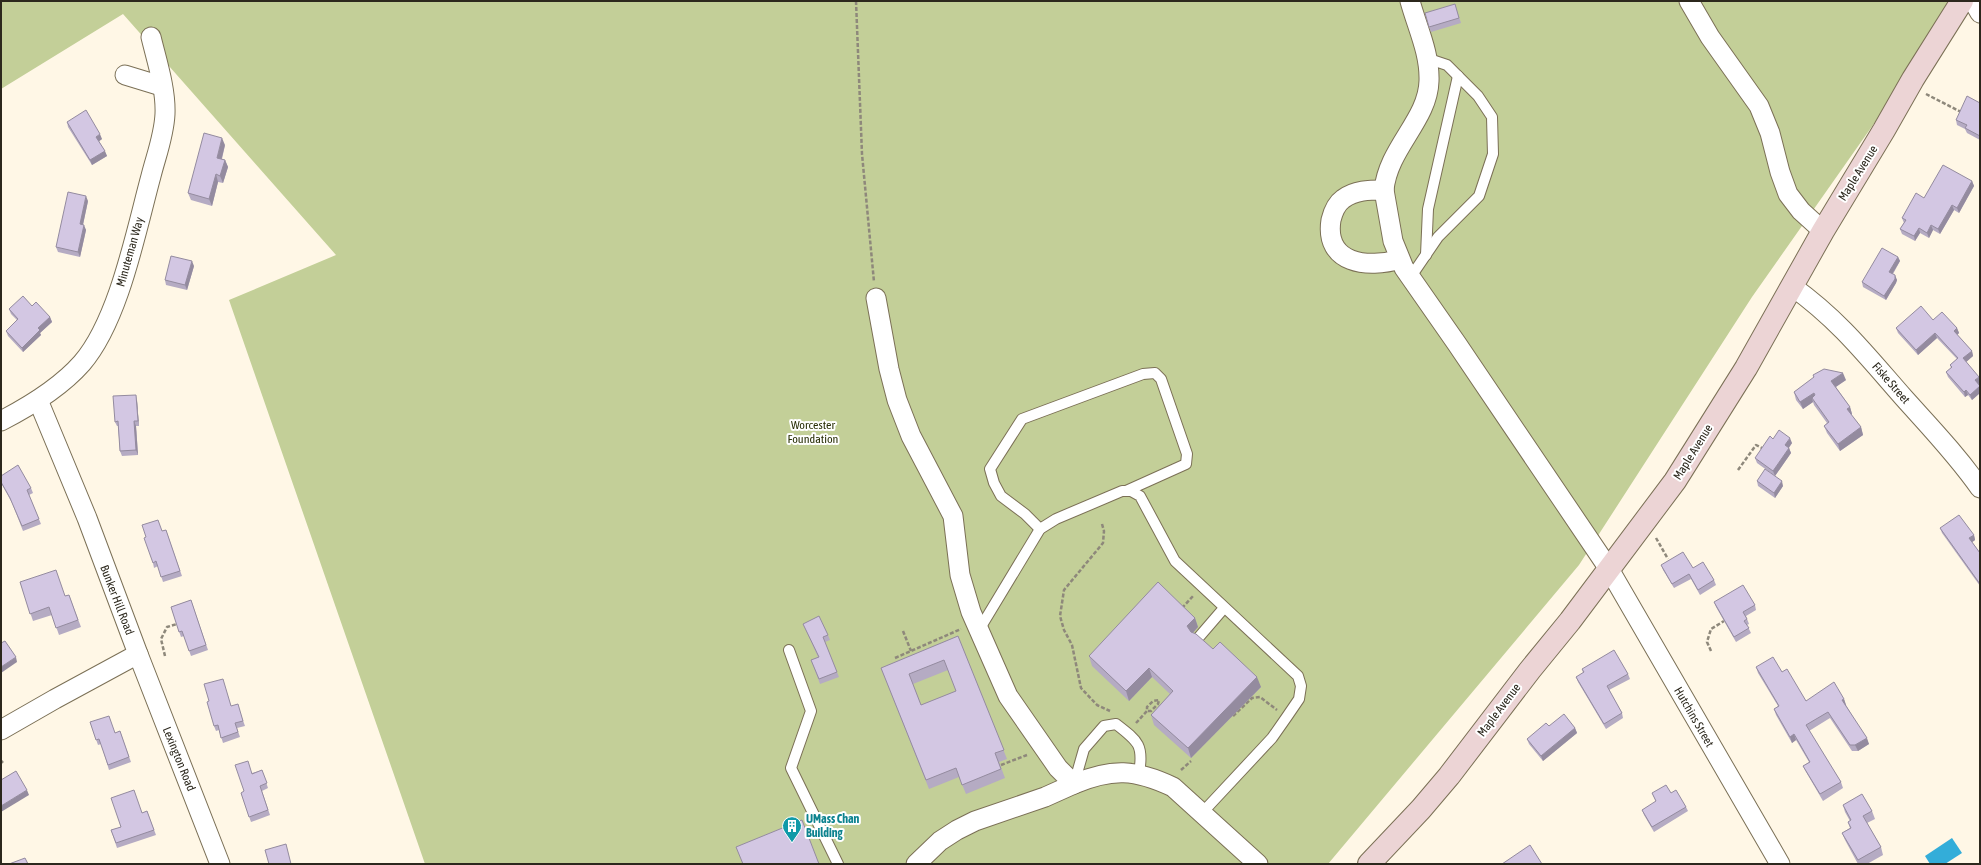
<svg xmlns="http://www.w3.org/2000/svg" width="1981" height="865" font-family="'Asap Condensed',sans-serif">
  <style>
    .green { fill: #c3cf98 }
    .water { fill: #33add9 }
    .lines { fill: none; stroke-linecap: round; stroke-linejoin: round }
    .lane-casing { stroke: #7b7056; stroke-width: 12 }
    .street-casing { stroke: #7b7056; stroke-width: 21 }
    .secondary-casing { stroke: #7b7056; stroke-width: 24 }
    .path { stroke: #8e887b; stroke-width: 2.5; stroke-dasharray: 4 2; stroke-linecap: butt }
    .lane { stroke: #fff; stroke-width: 10 }
    .street { stroke: #fff; stroke-width: 19 }
    .secondary { stroke: #ecd4d5; stroke-width: 22 }
    .wall { fill: #b5abc3; fill-rule: evenodd }
    .shaded-wall { fill: #948b9f }
    .building { fill: #d3c7e3; stroke: #948b9f; fill-rule: evenodd }
    .labels { text-anchor: middle; stroke-width: 4; stroke-linejoin: round; paint-order: stroke }
    .street-label { font-size: 12px; fill: #2c281d; stroke: #fff }
    .park-label { font-size: 12px; fill: #282e06; stroke: #fff }
    .culture-label { font-size: 12px; font-weight: bold; fill: #0d838f; stroke: #fff; text-anchor: start }
  </style>
  <rect width="100%" height="100%" fill="#fff7e6"/>
  <path class="green" d="M1,1H1958L1951,14L1752,297L1579,565L1328,864H425L229,300L336,255L123,14L1,89Z"/>
  <path class="water" d="M1952,838L1962,853L1945,864H1930L1925,856Z"/>
  <g class="lines">
    <defs>
      <g id="lane">
        <path d="M1426,255L1428,209L1458,76"/>
        <path d="M1410,278L1438,237L1479,196L1493,154L1492,117L1478,96L1447,65L1426,58"/>
        <path d="M1040,529L1025,514L1001,496L994,483L990,469L1022,419L1143,374L1155,373L1161,379L1187,454L1186,464L1126,491"/>
        <path d="M979,630L1040,529L1056,519L1122,491H1131L1140,496L1175,561L1298,676L1301,686L1299,699L1286,718L1272,738L1202,813"/>
        <path d="M1199,637L1224,608"/>
        <path d="M789,650L811,711L791,768L838,864"/>
        <path d="M1074,784L1084,749L1104,726L1116,724C1138,741 1144,745 1139,773"/>
      </g>
      <g id="street">
        <path d="M1689,1L1710,37L1759,106L1770,133L1780,172L1788,194L1801,211L1823,231"/>
        <path d="M1973,1L1980,13"/>
        <path d="M125,75L161,86"/>
        <path d="M1384,190C1388,148 1428,120 1429,81C1430,53 1417,27 1410,1"/>
        <path d="M1400,259C1368,269 1324,264 1331,220C1333,212 1336,204 1343,199C1355,190 1369,190 1384,190L1393,241L1404,268L1457,344L1609,569L1780,864"/>
        <path d="M1793,287C1839,320 1867,356 1904,398C1930,427 1957,455 1980,488"/>
        <path d="M876,298L889,369L897,400L911,436L953,516L960,575L971,612L1008,696L1058,768L1074,784C1112,768 1135,769 1173,787L1258,864"/>
        <path d="M1,421C30,406 60,388 82,363C119,320 136,231 151,176C156,156 164,136 165,114C166,89 157,62 151,37"/>
        <path d="M138,654L220,864"/>
        <path d="M1,730L55,699L138,654L87,518L38,400"/>
        <path d="M916,864L940,841L957,830L975,821L1045,797L1074,784"/>
      </g>
      <path id="secondary" d="M1369,864L1421,809L1449,776L1530,670L1570,621L1675,481L1746,368L1823,231L1884,130L1913,79L1962,1"/>
    </defs>
    <use href="#lane" class="lane-casing"/>
    <use href="#street" class="street-casing"/>
    <use href="#secondary" class="secondary-casing"/>
    <g class="path">
      <path d="M856,1L862,154L874,282"/>
      <path d="M1926,94L1961,112"/>
      <path d="M1738,470L1756,445L1762,448"/>
      <path d="M1102,524L1104,531L1103,543L1064,590L1060,616L1064,630L1072,645L1081,688L1097,705L1110,711"/>
      <path d="M1656,538L1668,559"/>
      <path d="M1182,608L1194,595"/>
      <path d="M903,631L911,651"/>
      <path d="M1711,651L1707,642L1711,629L1724,621"/>
      <path d="M165,656L161,639L167,627L177,624"/>
      <path d="M895,658L961,629"/>
      <path d="M1233,716L1252,698L1260,697L1277,710"/>
      <path d="M1136,723L1147,711V707L1153,701L1159,700L1158,704L1151,711H1147"/>
      <path d="M1,763L3,761"/>
      <path d="M1001,765L1027,755"/>
      <path d="M1181,770L1191,761"/>
    </g>
    <use href="#lane" class="lane"/>
    <use href="#street" class="street"/>
    <use href="#secondary" class="secondary"/>
  </g>
  <g class="wall">
    <path d="M1455,4L1461,23L1431,32L1429,27Z"/>
    <path d="M1980,103V140L1967,133L1965,129L1957,125L1956,120Z"/>
    <path d="M67,122L102,139L99,141L107,156L92,165L68,127Z"/>
    <path d="M225,145L222,159L225,160L228,167L223,183L218,182L212,206L191,200L188,193Z"/>
    <path d="M1972,181L1974,186L1959,213L1954,210L1940,234L1933,230L1929,238L1920,233L1915,241L1902,234L1900,229L1904,223L1902,218L1924,198Z"/>
    <path d="M88,201L83,225L86,230L80,257L58,252L56,247Z"/>
    <path d="M1898,257L1900,261L1893,274L1897,280L1896,283L1886,300L1863,287L1862,282Z"/>
    <path d="M194,266L187,290L166,285L165,280Z"/>
    <path d="M32,306L50,317L52,322L40,333L41,335L23,352L8,336L6,331L17,320L11,314L9,309Z"/>
    <path d="M1933,320L1957,328L1959,333L1957,335L1972,351L1973,356L1966,362L1980,386V393L1972,400L1968,395L1965,397L1948,377L1946,372L1951,368L1950,365L1957,359L1937,338L1918,355L1898,333L1896,328Z"/>
    <path d="M1813,375L1846,380L1836,387L1850,407L1852,414L1851,415L1861,427L1863,435L1840,451L1827,433L1824,426L1827,423L1814,405L1813,402L1803,409L1796,400L1794,392L1814,378Z"/>
    <path d="M137,400L139,426H136L138,455L122,456L120,451L118,426H117L115,422Z"/>
    <path d="M1773,439L1792,443L1789,448L1791,453L1775,476L1757,463L1755,458Z"/>
    <path d="M1,476L31,488L33,493L29,495L41,524L23,531L12,503L1,483Z"/>
    <path d="M1757,481L1783,486L1775,498L1758,486Z"/>
    <path d="M1940,528L1974,535L1975,540L1972,542L1980,553V586L1942,533Z"/>
    <path d="M166,530L182,576L163,582L158,566L154,568L153,563L162,531Z"/>
    <path d="M1661,565L1693,568L1714,580L1716,585L1700,595L1691,579L1674,588L1663,570Z"/>
    <path d="M20,582L65,596L69,595L81,627L59,635L52,615L33,621Z"/>
    <path d="M191,600L208,650L191,656L184,636L181,637L171,607Z"/>
    <path d="M1714,602L1755,605L1756,610L1746,616L1749,624L1747,625L1751,633L1736,642L1716,607Z"/>
    <path d="M1195,618L1198,627L1193,633L1213,649L1261,687L1191,758L1154,725L1151,715L1170,694L1152,677L1129,701L1092,666L1089,656Z"/>
    <path d="M803,624L828,635L830,640L825,642L839,677L820,684L811,660L818,657Z"/>
    <path d="M958,636L1007,759L999,762L1005,778L966,794L959,777L929,789L881,668ZM948,670L956,691L921,705L913,684Z"/>
    <path d="M1756,667L1782,672L1806,701L1844,699L1846,705L1869,744L1858,751H1852L1830,718L1809,731L1841,782L1843,788L1823,801L1806,772L1803,766L1809,762L1796,740L1792,743L1776,715L1774,709L1778,706L1758,673Z"/>
    <path d="M1582,669L1628,674L1630,679L1609,690L1622,713L1623,718L1606,729L1578,682L1576,677L1583,673Z"/>
    <path d="M231,706L239,709L245,726L237,728L240,737L223,743L219,730L216,731L214,726Z"/>
    <path d="M90,722L115,733L120,731L131,762L109,770L101,744L98,745Z"/>
    <path d="M1549,726L1575,728L1577,733L1543,761L1529,744L1527,739Z"/>
    <path d="M262,770L268,788L262,791L270,815L251,822L241,793L244,791L252,773Z"/>
    <path d="M1652,793H1671L1686,807L1688,811L1654,832L1644,815L1642,810L1656,802Z"/>
    <path d="M1843,805L1872,811L1875,819L1867,823L1881,847L1883,855L1867,864H1858L1845,840L1842,833L1850,828L1848,822L1850,821L1845,812Z"/>
    <path d="M147,811L156,835L117,848L111,830L121,827L142,813Z"/>
  </g>
  <g class="shaded-wall">
    <path d="M100,134L102,139L98,142L96,137Z"/>
    <path d="M222,138L225,145L220,165L217,158Z"/>
    <path d="M105,151L107,156L92,165L90,160Z"/>
    <path d="M225,160L228,167L223,183L220,176Z"/>
    <path d="M216,174L218,182L212,206L209,199Z"/>
    <path d="M1972,181L1974,186L1959,213L1957,208Z"/>
    <path d="M86,196L88,201L82,229L80,224Z"/>
    <path d="M1952,205L1954,210L1940,234L1938,229Z"/>
    <path d="M84,225L86,230L80,257L78,252Z"/>
    <path d="M1931,225L1933,230L1929,238L1927,233Z"/>
    <path d="M1919,228L1920,233L1915,241L1914,236Z"/>
    <path d="M1898,257L1900,261L1891,276L1889,272Z"/>
    <path d="M192,261L194,266L187,290L185,285Z"/>
    <path d="M1895,275L1897,280L1896,283L1886,300L1884,296Z"/>
    <path d="M50,317L52,322L40,333L41,335L23,352L22,348L38,328Z"/>
    <path d="M1957,328L1959,333L1956,336L1954,331Z"/>
    <path d="M1935,333L1937,338L1918,355L1916,350Z"/>
    <path d="M1972,351L1973,356L1965,363L1963,358Z"/>
    <path d="M1843,373L1846,380L1834,388L1831,381Z"/>
    <path d="M1979,377L1980,379V383L1977,385L1975,380Z"/>
    <path d="M1980,386V393L1972,400L1970,395Z"/>
    <path d="M1966,390L1968,395L1965,397L1964,392Z"/>
    <path d="M1814,393L1816,400L1812,398L1813,402L1803,409L1800,402Z"/>
    <path d="M136,395L137,400L139,426L138,421Z"/>
    <path d="M1850,407L1852,414L1850,416L1847,409Z"/>
    <path d="M134,421L136,426L138,455L136,450Z"/>
    <path d="M1861,427L1863,435L1840,451L1838,444Z"/>
    <path d="M1790,438L1792,443L1787,450L1785,445Z"/>
    <path d="M1789,448L1791,453L1775,476L1773,471Z"/>
    <path d="M1782,481L1783,486L1775,498L1774,493Z"/>
    <path d="M1974,535L1975,540L1971,543L1969,538Z"/>
    <path d="M1195,618L1198,627L1191,635L1187,626Z"/>
    <path d="M16,657L17,662L1,673V667Z"/>
    <path d="M1149,668L1152,677L1129,701L1126,691Z"/>
    <path d="M1257,677L1261,687L1191,758L1188,748Z"/>
    <path d="M1844,699L1846,705L1844,706L1842,700Z"/>
    <path d="M1575,728L1577,733L1543,761L1541,756Z"/>
    <path d="M1794,734L1796,740L1792,743L1790,737Z"/>
    <path d="M1867,738L1869,744L1858,751L1855,745Z"/>
    <path d="M27,790L29,795L1,812V806Z"/>
  </g>
  <g class="building">
    <path d="M1455,4L1459,18L1429,27L1425,13Z"/>
    <path d="M1967,96L1980,103V136L1965,128L1967,125L1956,120Z"/>
    <path d="M86,110L100,134L96,137L105,151L90,160L67,122Z"/>
    <path d="M204,133L222,138L217,158L225,160L220,176L216,174L209,199L188,193Z"/>
    <path d="M1943,165L1972,181L1957,208L1952,205L1938,229L1931,225L1927,233L1919,228L1914,236L1900,229L1906,220L1902,218L1916,193L1924,198Z"/>
    <path d="M68,192L86,196L80,224L84,225L78,252L56,247Z"/>
    <path d="M1882,248L1898,257L1889,272L1895,275V279L1884,296L1862,282Z"/>
    <path d="M171,256L192,261L185,285L165,280Z"/>
    <path d="M23,296L32,306L36,302L50,317L38,328L40,330L22,348L6,331L18,319L9,309Z"/>
    <path d="M1921,306L1933,320L1942,312L1957,328L1954,331L1972,351L1963,358L1979,377L1975,380L1980,386L1970,395L1966,390L1964,392L1946,372L1952,367L1950,365L1958,358L1935,333L1916,350L1896,328Z"/>
    <path d="M1824,369L1843,373L1831,381L1850,407L1847,409L1861,427L1838,444L1824,426L1829,422L1812,398L1815,395L1814,393L1800,402L1794,392L1814,377L1813,375Z"/>
    <path d="M136,395L138,421H134L136,450L120,451L118,421L115,422L113,396Z"/>
    <path d="M1779,430L1790,438L1785,445L1789,448L1773,471L1755,458L1770,436L1773,439Z"/>
    <path d="M18,465L31,488L27,490L39,519L22,526L10,498L1,482V476Z"/>
    <path d="M1765,469L1782,481L1774,493L1757,481Z"/>
    <path d="M1959,515L1974,535L1969,538L1980,553V584L1940,528Z"/>
    <path d="M158,520L162,531L166,530L180,571L161,577L156,561L153,563L144,538L146,537L142,525Z"/>
    <path d="M1683,552L1693,568L1703,562L1714,580L1698,590L1689,574L1672,584L1661,565Z"/>
    <path d="M56,570L65,596L69,595L78,620L56,628L49,607L30,614L20,582Z"/>
    <path d="M1158,582L1195,618L1187,626L1191,632L1196,634L1213,649L1220,642L1257,677L1188,748L1151,715L1173,691L1149,668L1126,691L1089,656Z"/>
    <path d="M1743,585L1755,605L1743,612L1747,619L1744,621L1749,628L1734,637L1714,602Z"/>
    <path d="M191,600L206,645L189,651L182,631L179,632L171,607Z"/>
    <path d="M819,616L828,635L823,637L837,672L819,679L811,660L819,657L803,624Z"/>
    <path d="M958,636L1004,750L995,753L1001,769L962,785L956,768L926,780L881,668ZM944,660L956,691L921,705L909,674Z"/>
    <path d="M5,641L16,657L1,667V643Z"/>
    <path d="M1614,650L1628,674L1607,686L1622,713L1604,724L1576,677L1584,672L1582,669Z"/>
    <path d="M1773,657L1782,672L1787,669L1806,701L1834,682L1844,699L1842,700L1867,738L1855,745H1850L1828,712L1806,725L1841,782L1820,794L1803,766L1810,762L1794,734L1790,737L1774,709L1779,706L1756,667Z"/>
    <path d="M223,679L231,706L238,704L243,721L235,723L238,732L221,738L218,725L214,726L207,702L209,701L204,684Z"/>
    <path d="M1564,714L1575,728L1541,756L1527,739L1546,723L1549,726Z"/>
    <path d="M109,716L115,733L120,731L129,757L108,765L99,739L96,740L90,722Z"/>
    <path d="M248,761L252,774L262,770L267,783L260,786L268,810L249,817L241,793L244,791L235,765Z"/>
    <path d="M16,771L27,790L1,806V780Z"/>
    <path d="M1666,785L1671,793L1676,790L1686,807L1652,827L1642,810L1656,801L1652,793Z"/>
    <path d="M134,790L142,813L147,811L154,830L116,843L111,830L121,827L111,798Z"/>
    <path d="M1862,794L1872,811L1863,816L1881,847L1858,860L1842,833L1851,828L1848,822L1851,820L1843,805Z"/>
    <path d="M802,820L819,864H743L736,847Z"/>
    <path d="M286,844L291,864H269L265,850Z"/>
    <path d="M1530,845L1542,864H1502Z"/>
    <path d="M25,858L28,864H9Z"/>
  </g>
  <defs>
    <symbol id="building-pin" viewBox="-11 -11 22 30"><path d="M0 17L-7.5 6A9.5 9.5 0 1 1 7.5 6Z" fill="#0f9aa8" stroke="#fff"/><path d="M-4-6H4V6H1V3H-1V6H-4ZM-2.5-4.3h1.7v1.8h-1.7ZM.8-4.3h1.7v1.8H.8ZM-2.5-1h1.7V.8h-1.7ZM.8-1h1.7V.8H.8Z" fill="#fff"/></symbol>
  </defs>
  <g fill-rule="evenodd">
    <use href="#building-pin" x="781" y="815" width="22" height="30"/>
  </g>
  <g class="labels">
    <g class="street-label">
      <text transform="translate(1858 173) rotate(-58)" y="4">Maple Avenue</text>
      <text transform="translate(130 252) rotate(-74)" y="4">Minuteman Way</text>
      <text transform="translate(1891 383) rotate(49)" y="4">Fiske Street</text>
      <text transform="translate(1693 452) rotate(-58)" y="4">Maple Avenue</text>
      <text transform="translate(117 600) rotate(69)" y="4">Bunker Hill Road</text>
      <text transform="translate(1499 710) rotate(-53)" y="4">Maple Avenue</text>
      <text transform="translate(1694 717) rotate(60)" y="4">Hutchins Street</text>
      <text transform="translate(179 759) rotate(68)" y="4">Lexington Road</text>
    </g>
    <g class="park-label">
      <text x="813" y="429">Worcester<tspan x="813" dy="14">Foundation</tspan></text>
    </g>
    <g class="culture-label">
      <text x="806" y="823">UMass Chan<tspan x="806" dy="14">Building</tspan></text>
    </g>
  </g>
  <rect width="1981" height="865" fill="none" stroke="#2c281d" stroke-width="4"/>
</svg>
